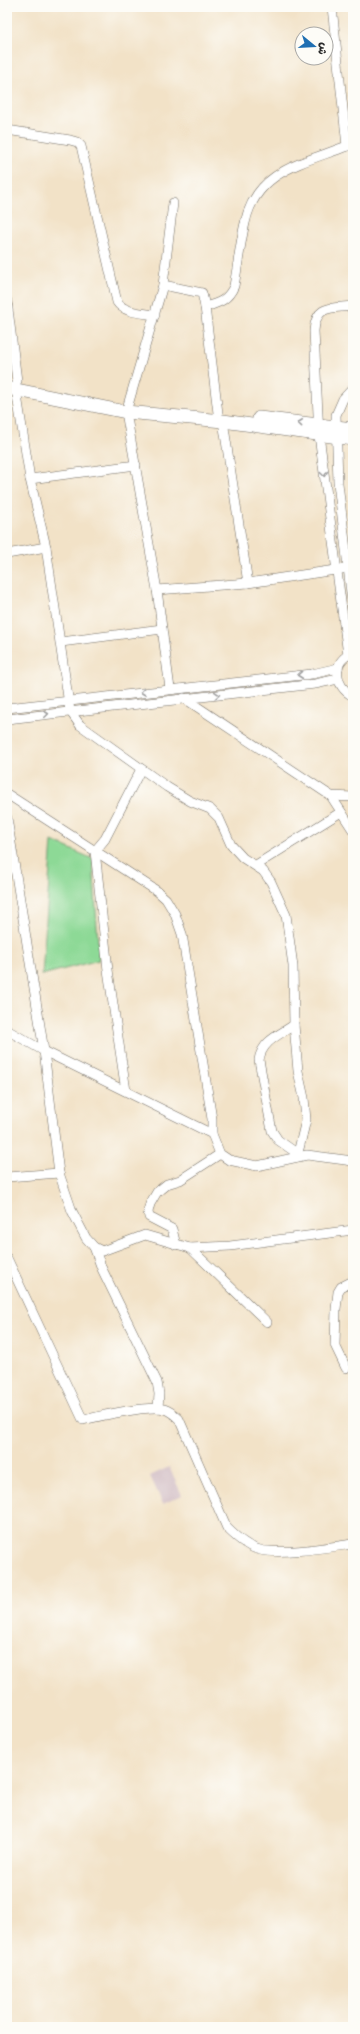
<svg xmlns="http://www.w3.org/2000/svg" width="360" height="2034" font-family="'Architects Daughter','Playpen Sans Arabic',sans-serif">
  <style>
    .industrial { fill: #d2bec5 }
    .green { fill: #8dd996; stroke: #5c8260 }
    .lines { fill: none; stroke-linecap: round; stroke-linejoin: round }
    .minor-casing { stroke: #716b62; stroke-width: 10 }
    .secondary-casing { stroke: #716b62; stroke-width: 14 }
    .minor { stroke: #fff; stroke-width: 9 }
    .secondary { stroke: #fff; stroke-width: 13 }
    .oneway { stroke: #a0a0a0 }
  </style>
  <rect width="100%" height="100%" fill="#fdfcf7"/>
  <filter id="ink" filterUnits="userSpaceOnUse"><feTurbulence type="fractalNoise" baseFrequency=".025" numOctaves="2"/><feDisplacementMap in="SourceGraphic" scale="8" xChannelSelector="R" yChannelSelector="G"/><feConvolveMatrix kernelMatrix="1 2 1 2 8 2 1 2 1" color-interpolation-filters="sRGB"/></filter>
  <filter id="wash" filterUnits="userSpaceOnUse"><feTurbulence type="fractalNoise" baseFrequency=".012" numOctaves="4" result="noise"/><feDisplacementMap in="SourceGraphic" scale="16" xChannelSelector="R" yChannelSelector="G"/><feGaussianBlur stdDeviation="0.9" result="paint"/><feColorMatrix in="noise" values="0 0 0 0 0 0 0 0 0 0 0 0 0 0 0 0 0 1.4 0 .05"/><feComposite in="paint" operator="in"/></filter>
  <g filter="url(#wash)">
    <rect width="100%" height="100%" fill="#f2e2c7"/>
    <path class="industrial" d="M169,1467L182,1495L163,1504L150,1476Z"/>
    <path class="green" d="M52,841L93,859L99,960L42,975Z"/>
  </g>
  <g filter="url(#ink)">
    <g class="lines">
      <defs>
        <g id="minor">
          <path d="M332,7L347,146"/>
          <path d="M7,130L70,140L77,142L81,146L117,302C124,313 143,313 155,315"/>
          <path d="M163,285L202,293L205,307L218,413"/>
          <path d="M7,301L17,381"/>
          <path d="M205,307C219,303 228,300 234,286C238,265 240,244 245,223C256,170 304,163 347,146H353"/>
          <path d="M353,388L343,399L336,415L338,483L353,609"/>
          <path d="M16,389L30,479L46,547L70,711L80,725L167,787L190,801L210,809L219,818L231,845L243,858L263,871L271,882L286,915L293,966L294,1025L298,1071L304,1098L306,1120L297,1157"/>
          <path d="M128,405L163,285L173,203"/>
          <path d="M126,412L157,590L170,689"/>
          <path d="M223,421L248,583"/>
          <path d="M30,479L136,465"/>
          <path d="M7,554L46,547"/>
          <path d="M157,590L248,583L342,569"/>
          <path d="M61,642L162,629"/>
          <path d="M353,653C331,660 334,687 353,696"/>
          <path d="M348,655L319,435L314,331C316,304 331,309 353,306"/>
          <path d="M184,698L331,796L353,797"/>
          <path d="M7,708L312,674L338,668"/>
          <path d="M7,719L315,684L338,679"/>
          <path d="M7,794L157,891L166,899L175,914L182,934L212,1119V1134L220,1154L229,1160L257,1166L307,1155L353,1161"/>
          <path d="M331,796L353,830"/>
          <path d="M7,818L44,1051L59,1173L72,1211L86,1238L94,1247L102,1251L145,1235L190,1248L230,1246L353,1230"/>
          <path d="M256,865L341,812"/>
          <path d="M294,1025C279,1035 262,1041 259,1060L272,1131L278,1140L298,1154"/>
          <path d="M7,1030L44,1051L212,1134"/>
          <path d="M126,1091L108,970L95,851L105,839L141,769"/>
          <path d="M7,1177L59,1173"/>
          <path d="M176,1245L172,1229L149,1217L148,1212L150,1204L157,1192L167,1184L180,1180L220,1154"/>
          <path d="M94,1247L102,1269L157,1382L159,1394L158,1408"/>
          <path d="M190,1248L267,1322"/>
          <path d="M7,1258L83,1420C99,1416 149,1405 164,1409C170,1411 175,1415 179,1419L227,1528C236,1537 247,1547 260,1550C281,1555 330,1547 353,1544"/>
          <path d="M346,1368L335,1345L336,1309L338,1292L341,1287L353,1281"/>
        </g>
        <g id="secondary">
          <path d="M7,388L126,412L223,421L353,439"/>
          <path d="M259,418L353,429"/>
        </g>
      </defs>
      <use href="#minor" class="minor-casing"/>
      <use href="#secondary" class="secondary-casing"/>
      <use href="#minor" class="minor"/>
      <use href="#secondary" class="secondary"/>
    </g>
    <defs><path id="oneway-chevron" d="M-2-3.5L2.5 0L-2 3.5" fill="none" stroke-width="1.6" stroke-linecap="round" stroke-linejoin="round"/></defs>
    <g class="oneway">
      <use href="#oneway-chevron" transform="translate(300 423) rotate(-174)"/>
      <use href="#oneway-chevron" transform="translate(324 474) rotate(82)"/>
      <use href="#oneway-chevron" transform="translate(300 675) rotate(174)"/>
      <use href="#oneway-chevron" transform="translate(143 692) rotate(173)"/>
      <use href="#oneway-chevron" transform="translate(217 695) rotate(-5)"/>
      <use href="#oneway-chevron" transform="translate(46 714) rotate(-7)"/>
    </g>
  </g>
  <rect width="360" height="2034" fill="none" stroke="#fdfcf7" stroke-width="24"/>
  <g transform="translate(314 46) rotate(108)"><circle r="19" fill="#fdfcf7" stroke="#a9a8a5"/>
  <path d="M0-3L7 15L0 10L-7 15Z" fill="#1f6fb2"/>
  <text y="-6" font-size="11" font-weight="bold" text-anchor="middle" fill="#2b2b2b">ش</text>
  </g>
</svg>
